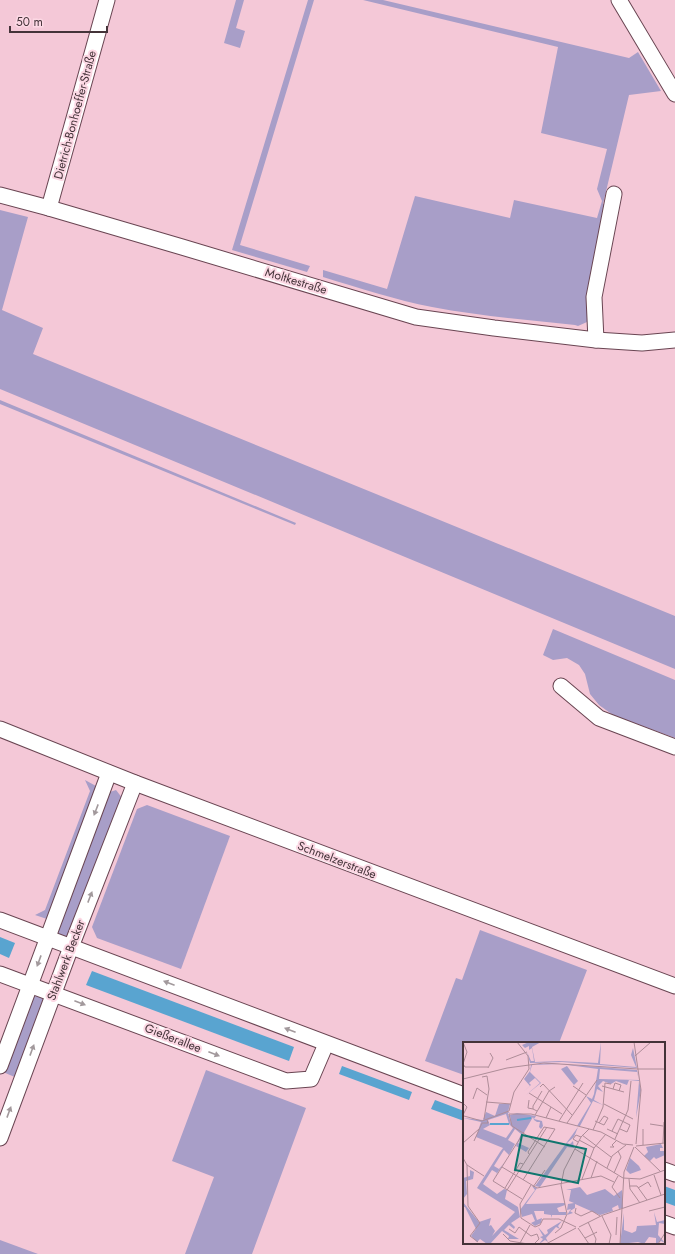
<svg xmlns="http://www.w3.org/2000/svg" width="675" height="1254" font-family="Jost,sans-serif">
  <style>
    .green { fill: #a89ec8 }
    .water { fill: #59a4d0 }
    .lines { fill: none; stroke-linecap: round; stroke-linejoin: round }
    .minor-casing { stroke: #694552; stroke-width: 17 }
    .minor { stroke: #fff; stroke-width: 15 }
    .oneway { fill: #a2999c }
    .labels { text-anchor: middle; stroke-width: 4; stroke-linejoin: round; paint-order: stroke }
    .street-label { font-size: 12px; fill: #443339; stroke: #fcd8e4 }
    .inset-river { fill: none; stroke: #59a4d0; stroke-width: 2 }
    .inset-road { fill: none; stroke: #ae8c98; stroke-width: 1 }
    .view { fill: #0f766e; fill-opacity: 0.15; stroke: #0f766e; stroke-width: 2 }
    .inset-edge { fill: none; stroke: #443339; stroke-width: 2 }
  </style>
  <rect width="100%" height="100%" fill="#f4c8d7"/>
  <g class="green">
    <path d="M236,0H244L236,28L245,31L240,48L224,43Z"/>
    <path d="M308,0H314L240,245L310,266L307,272L232,250Z"/>
    <path d="M363,0H383L629,58L638,52L661,91L629,95L603,204H608L590,313L587,322L578,326L575,325C528,320 479,316 432,307C396,300 359,288 323,277V270L387,289L415,196L510,218L514,200L597,218L602,201L597,189L607,149L541,133L558,47Z"/>
    <path d="M0,210L28,217L2,310L43,328L33,354L675,616V669L0,389Z"/>
    <path d="M0,400L296,523L295,525L0,404Z"/>
    <path d="M553,629L675,680V738L613,715L599,705L590,694L585,674L579,665L567,658L553,660L543,655Z"/>
    <path d="M85,780L96,786L47,919L35,915L45,910L90,791Z"/>
    <path d="M116,790L123,799L68,938L60,939L56,933L107,793Z"/>
    <path d="M147,805L230,836L181,969L97,938L92,927L137,809Z"/>
    <path d="M480,930L587,970L559,1043H464V1075L425,1061L456,978L462,980Z"/>
    <path d="M40,995L45,1001L17,1078L3,1072L32,997Z"/>
    <path d="M206,1070L306,1108L252,1254H185L214,1177L172,1161Z"/>
    <path d="M0,1240L38,1254H0Z"/>
  </g>
  <g class="water">
    <path d="M0,937L15,943L9,958L0,954Z"/>
    <path d="M92,971L294,1047L289,1061L86,985Z"/>
    <path d="M342,1066L412,1092L409,1100L339,1074Z"/>
    <path d="M435,1100L464,1111V1121L431,1109Z"/>
    <path d="M664,1186L675,1190V1206L664,1202Z"/>
  </g>
  <g class="lines">
    <defs>
      <g id="minor">
        <path d="M619,0L675,94"/>
        <path d="M0,195L49,208L182,247L416,317L494,328L596,340L642,343L675,340"/>
        <path d="M49,208L107,0"/>
        <path d="M596,340L594,297L614,194"/>
        <path d="M561,686L599,718L675,747"/>
        <path d="M0,729L135,783L675,986"/>
        <path d="M0,920L464,1095"/>
        <path d="M0,974L286,1081L311,1079L326,1044"/>
        <path d="M0,1066L109,773"/>
        <path d="M0,1138L71,947L135,783"/>
        <path d="M664,1170L675,1174"/>
        <path d="M664,1223L675,1227"/>
      </g>
    </defs>
    <use href="#minor" class="minor-casing"/>
    <use href="#minor" class="minor"/>
  </g>
  <defs><path id="oneway-solid" d="M-6-.8H1V-3.2L6.5 0L1 3.2V.8H-6Z"/></defs>
  <g class="oneway">
    <use href="#oneway-solid" transform="translate(96 810) rotate(111)"/>
    <use href="#oneway-solid" transform="translate(90 897) rotate(-69)"/>
    <use href="#oneway-solid" transform="translate(39 961) rotate(110)"/>
    <use href="#oneway-solid" transform="translate(169 983) rotate(-159)"/>
    <use href="#oneway-solid" transform="translate(80 1003) rotate(21)"/>
    <use href="#oneway-solid" transform="translate(290 1030) rotate(-159)"/>
    <use href="#oneway-solid" transform="translate(32 1050) rotate(-70)"/>
    <use href="#oneway-solid" transform="translate(214 1054) rotate(21)"/>
    <use href="#oneway-solid" transform="translate(9 1112) rotate(-70)"/>
  </g>
  <g class="labels">
    <g class="street-label">
      <text transform="translate(75 115) rotate(-75)" y="4">Dietrich-Bonhoeffer-Straße</text>
      <text transform="translate(296 281) rotate(17)" y="4">Moltkestraße</text>
      <text transform="translate(337 860) rotate(21)" y="4">Schmelzerstraße</text>
      <text transform="translate(66 960) rotate(-69)" y="4">Stahlwerk Becker</text>
      <text transform="translate(173 1038) rotate(21)" y="4">Gießerallee</text>
    </g>
  </g>
  <g transform="translate(463 1042)">
    <rect width="202" height="202" fill="#f4c8d7"/>
    <path d="M66,0H78L69,5L72,20L96,19L135,21L138,0L137,22L173,25L168,13L170,6L174,26L99,20L67,21L64,10L68,19H71L69,6L66,8V4L62,6L59,3ZM85,21L174,28L178,48L173,76L176,39L166,38L164,43L153,39L148,42L140,39L135,44L140,50L134,47L131,58L140,63L130,59L117,84H114L128,61L123,54L129,57L131,52L135,27L97,22L69,23L67,30L78,41L63,53L77,41L72,36L66,41L68,43L60,50L67,44L61,37L67,29L68,23ZM137,27L174,30L176,38L136,37ZM104,24L115,39L111,43L98,27ZM36,62H47L45,70H47L45,71L48,82L47,73L54,71L73,74L71,77L79,79L80,84L78,87L76,85L77,80H74L71,78L70,75L55,101L66,106L63,110L53,104L58,92L52,87L45,98L52,102L46,113L41,108L31,124L36,127L41,121L31,136L34,131L29,128L20,142L34,152L41,147L44,148L42,157L55,165L57,175L48,181L52,185L51,187L46,183L41,188L56,197H45L46,194L39,189L27,202H24L17,197L14,200L8,194L13,187L2,165H0V160L16,180L28,176L26,184L28,183L32,189L29,194L52,170L14,146L37,110L17,101L37,110L40,106L13,95L18,80L0,76L20,78L23,70L32,74ZM43,72L46,82L29,81L27,82H46L50,86L43,96L20,87L27,83L25,78ZM115,85L111,95L104,101L107,102L110,99L111,106L104,105L77,145L72,144ZM198,102L200,106H197V109H202V113L193,117L191,115L187,119L181,114L185,110L183,105ZM167,116L176,124L178,128L167,132L163,128ZM7,128L11,130L10,137L3,139L4,152L0,157V136L7,134ZM69,144L74,146L63,162L102,161V163L94,166L96,170H103V173H89L88,176V173L81,172V169H71L74,178L79,176L78,181L72,184L68,181L72,179L69,172L59,175L57,168L72,148ZM117,145L124,153L142,147L151,154L159,148L160,166L156,167L155,163L149,166L150,169L137,173L112,162V166L107,169L110,171L104,173L108,167L104,168L105,162L111,161L106,159L108,148H103ZM191,170L194,180L202,178V188V182L196,181L195,193L202,201L198,199L193,202V196L186,195L181,202L175,200L157,202L161,171V188L169,191L173,189L174,184L193,183ZM99,179L95,184L97,187L93,185L83,196L85,200L82,198L76,202L80,197L77,195L80,194L75,185L82,193L85,191L84,188Z" fill="#a89ec8" fill-rule="evenodd"/>
    <path class="inset-river" d="M54,78L68,76M27,82H46"/>
    <path class="inset-road" d="M171,0L178,48L173,102M172,14L188,0M43,18L64,10M0,22L2,25H25M0,22L4,10L0,0M25,26L30,16L27,11M19,35L24,34L26,47L21,77M0,37L44,26L81,21L175,27H202M110,44L123,53M139,44L161,50M77,45L80,42L109,73M150,47L152,41L158,43L156,49M66,51L99,72M10,57L14,46L24,53M66,58L65,66L70,67M23,60L48,62M0,61L4,65L0,73M141,62L170,77M46,69L51,50L66,27L65,14L54,0M74,69L70,67V64L79,49M46,72H68L138,90L160,102L170,103M46,72L49,84L82,105M72,73L86,49L92,45M1,74L19,79L46,69M83,76L88,65M96,79L120,41M132,79L141,83L145,76L141,74L136,81M104,81L134,38M187,82L200,84M144,87L155,92M130,88L140,65L142,41L148,42M149,89L155,77L167,83L164,90L157,87M119,93L148,115M152,97L165,68L168,39M116,98L131,106M11,99L19,81H25L24,78M115,100L110,97L113,93L118,95M0,101L16,87M200,101L201,80M180,103V87M173,104L202,101M147,105H151L149,103L154,98M172,105L198,130M112,107L160,136L177,137L202,128M0,116L4,123L5,164L17,181L7,194L15,200M4,123L21,134M39,125L74,146L138,134L151,140M144,126L149,114L163,103M151,131L158,115L155,109M191,133L198,153M155,134L149,145L157,156M128,136L134,119M119,137L131,106L143,92M166,137L167,147L177,161M60,138L92,87L81,85L65,110L66,112M68,143L57,162L58,176L72,185L77,183L80,177H96L113,185M166,144H174L184,158M70,145L82,128M42,146L57,121L60,122M175,146L185,140L188,145M44,148L84,85M59,157L30,139L61,90M113,166L112,171L118,174L129,169L137,174M186,169L202,165M139,174L148,193L146,202M125,180L133,197L132,202M116,185L140,173L202,152M115,186L126,202M46,187L52,191L56,185L68,194L74,192L76,197L71,202M92,191L98,186L104,172L98,143L101,128L118,95L126,87M40,192L47,199L65,202M153,193L154,175M122,196L134,190L133,191M57,201L67,183M83,202L113,186M157,202L161,130L171,105M195,202L202,191"/>
    <path class="view" d="M59,93L123,107L115,141L52,128Z"/>
    <rect width="202" height="202" class="inset-edge"/>
  </g>
  <path d="M10 26v6h97v-6" fill="none" stroke="#443339" stroke-width="2"/>
  <text x="16" y="26" font-size="12" fill="#443339" stroke="#fcd8e4" stroke-width="3" paint-order="stroke">50 m</text>
</svg>
